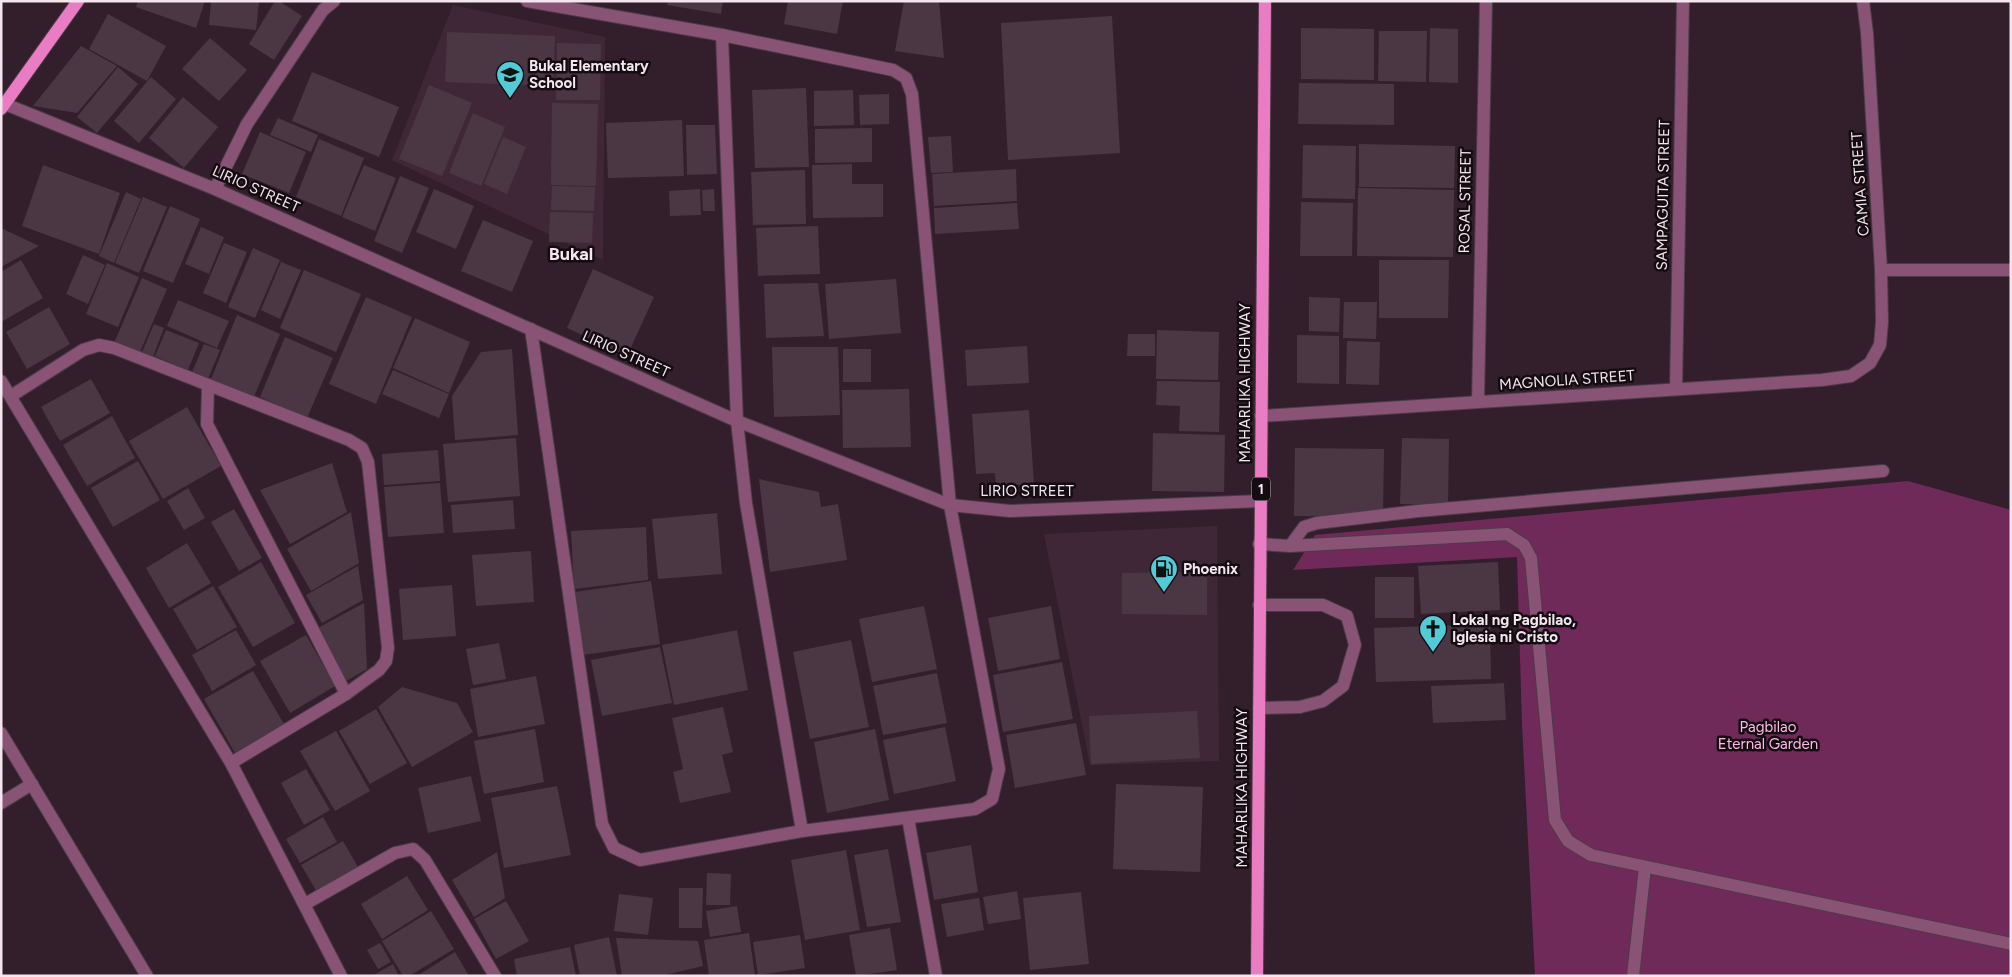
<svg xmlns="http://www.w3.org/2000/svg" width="2012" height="977" font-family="Figtree,sans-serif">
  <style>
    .built { fill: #402737 }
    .green { fill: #702a5a }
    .building { fill: #4b3743 }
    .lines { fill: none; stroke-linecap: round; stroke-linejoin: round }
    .minor-casing { stroke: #4d3b46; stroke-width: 14 }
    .major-casing { stroke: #4d3b46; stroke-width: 14 }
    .minor { stroke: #885375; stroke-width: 12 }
    .major { stroke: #ea7cc4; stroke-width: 12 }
    .labels { text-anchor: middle; stroke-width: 5; stroke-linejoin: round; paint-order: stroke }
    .shield { fill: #140c11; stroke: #b0a5ac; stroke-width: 1 }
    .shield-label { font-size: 14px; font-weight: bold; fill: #f3e6ee }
    .poi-label { font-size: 15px; font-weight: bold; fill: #f3e6ee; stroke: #140c11; text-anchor: start }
    .street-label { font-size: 15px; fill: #f3e6ee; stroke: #140c11 }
    .park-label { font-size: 15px; fill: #febae4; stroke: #140c11 }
    .quarter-label { font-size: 18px; font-weight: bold; fill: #f3e6ee; stroke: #140c11 }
  </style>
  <rect width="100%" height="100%" fill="#321f2b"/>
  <g class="built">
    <path d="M453,5L605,37L603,260L392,160Z"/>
    <path d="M1217,526L1219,761L1090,765L1044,534Z"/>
  </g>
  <path class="green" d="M1908,481L2011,510V976H1535L1522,724L1517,557L1293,570L1315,535Z"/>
  <g class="building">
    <path d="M138,1H205L196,28L136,7Z"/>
    <path d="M211,1H259L256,30L209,25Z"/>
    <path d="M275,1H279L302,16L274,60L249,44Z"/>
    <path d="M668,1H723L721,14L667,5Z"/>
    <path d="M788,1H843L837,34L784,24Z"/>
    <path d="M904,1H939L944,58L895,51Z"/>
    <path d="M108,14L166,46L147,81L89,49Z"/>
    <path d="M1112,16L1120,153L1008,160L1001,23Z"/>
    <path d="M1301,28L1374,29V80L1301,79Z"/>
    <path d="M1430,28L1458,29V83L1429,82Z"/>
    <path d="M1379,31H1427L1426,82L1378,81Z"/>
    <path d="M447,32L555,36L553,86L445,82Z"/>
    <path d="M210,38L247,70L219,101L182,69Z"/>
    <path d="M557,43L601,44L600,100H556Z"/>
    <path d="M81,46L117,66L77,113L33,106Z"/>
    <path d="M118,67L138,84L97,133L77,117Z"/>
    <path d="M312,72L399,107L379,157L292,121Z"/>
    <path d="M151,77L176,99L139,143L114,121Z"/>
    <path d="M1299,83L1394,84V125L1298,124Z"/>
    <path d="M429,85L472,103L442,176L399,159Z"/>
    <path d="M806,88L809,167L755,168L752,90Z"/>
    <path d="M853,90L854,125L814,126V91Z"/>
    <path d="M889,94V124L860,125L859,95Z"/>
    <path d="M183,97L218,127L184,168L149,138Z"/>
    <path d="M552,103L598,104L596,186L551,185Z"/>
    <path d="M473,113L505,127L481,186L449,173Z"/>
    <path d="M278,118L318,135L311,152L270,135Z"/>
    <path d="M682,120L684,176L608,178L606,123Z"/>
    <path d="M686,125H715L717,174L687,175Z"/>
    <path d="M872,128V162L815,163V129Z"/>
    <path d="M260,132L306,152L289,193L242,174Z"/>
    <path d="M951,136L953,172L931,173L928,137Z"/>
    <path d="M503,137L526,147L507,194L484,184Z"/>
    <path d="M319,139L364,158L341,216L296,197Z"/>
    <path d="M1359,144L1455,146L1454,188L1359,187Z"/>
    <path d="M1303,145L1356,146L1355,199L1302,198Z"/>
    <path d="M852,164V184H883V217L813,218L812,165Z"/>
    <path d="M43,165L120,193L99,254L22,226Z"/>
    <path d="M364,165L396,178L375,231L342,217Z"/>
    <path d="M1016,169L1017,201L934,206L932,174Z"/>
    <path d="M805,170L806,224L753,225L751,172Z"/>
    <path d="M400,176L429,188L402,253L374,241Z"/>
    <path d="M552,186L595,187L594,211L551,210Z"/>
    <path d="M1358,188L1454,190L1453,257L1357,256Z"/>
    <path d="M434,189L474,206L456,249L416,232Z"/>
    <path d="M700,189L701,215L670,216L669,191Z"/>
    <path d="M714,189L715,211H703L702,190Z"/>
    <path d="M126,192L141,199L114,263L99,256Z"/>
    <path d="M143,197L167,207L139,273L115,263Z"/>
    <path d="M1301,202L1353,203L1352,256H1300Z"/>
    <path d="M1017,203L1019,229L935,234L934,208Z"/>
    <path d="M170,206L200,219L173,283L143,271Z"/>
    <path d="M550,212L593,213L592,243L549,242Z"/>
    <path d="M483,220L533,241L512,292L461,271Z"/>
    <path d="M818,226L820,274L758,276L756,228Z"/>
    <path d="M201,227L224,237L209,274L185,264Z"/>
    <path d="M1,228L39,246L1,267Z"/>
    <path d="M224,243L247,252L226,303L203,293Z"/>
    <path d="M253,248L280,260L255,318L228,307Z"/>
    <path d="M83,255L105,265L88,304L66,294Z"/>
    <path d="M21,260L43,298L1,322V272Z"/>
    <path d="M1379,260H1449L1448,318H1379Z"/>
    <path d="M281,262L301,270L280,319L261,310Z"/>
    <path d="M107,263L139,277L118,327L86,314Z"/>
    <path d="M593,269L654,297L627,356L567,328Z"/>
    <path d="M304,270L361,294L336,352L280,328Z"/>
    <path d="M142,278L167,289L140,352L115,341Z"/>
    <path d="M896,279L901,333L829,339L825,284Z"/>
    <path d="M818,283L824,336L766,338L764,284Z"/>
    <path d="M366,297L412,317L376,404L329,384Z"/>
    <path d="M1309,297L1340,298L1339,332L1309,331Z"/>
    <path d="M178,300L229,321L217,348L167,326Z"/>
    <path d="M1344,302H1377L1376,339L1343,338Z"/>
    <path d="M49,307L70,344L27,369L6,332Z"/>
    <path d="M237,315L280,334L254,397L211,379Z"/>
    <path d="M415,318L470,342L449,393L393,368Z"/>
    <path d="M154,324L164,328L153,357L142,352Z"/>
    <path d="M166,330L199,343L188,370L155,356Z"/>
    <path d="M1157,330L1219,332L1218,380L1156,379Z"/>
    <path d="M1128,334H1155V356H1127Z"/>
    <path d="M1297,335L1339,336V384L1297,383Z"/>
    <path d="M285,337L333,358L307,418L260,397Z"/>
    <path d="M1347,341L1380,342L1379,385L1346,384Z"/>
    <path d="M204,344L220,350L208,379L192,372Z"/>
    <path d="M1027,346L1029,383L967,386L965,350Z"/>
    <path d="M772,347H838L840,415L774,417Z"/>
    <path d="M512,349L518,435L455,440L452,396L481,352Z"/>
    <rect x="843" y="349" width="28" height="33"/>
    <path d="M393,370L449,394L439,418L382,394Z"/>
    <path d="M91,379L110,413L60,441L41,407Z"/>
    <path d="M1157,381L1220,382L1219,432L1179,431L1180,406L1156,405Z"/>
    <path d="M909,389L911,447L843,448L842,390Z"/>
    <path d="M187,407L221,466L163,499L129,441Z"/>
    <path d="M1029,410L1034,484L996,486L995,473L976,474L972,414Z"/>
    <path d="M112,416L135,458L87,486L63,445Z"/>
    <path d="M1153,433L1225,435L1224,492L1152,491Z"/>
    <path d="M516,438L520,496L448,502L443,444Z"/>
    <path d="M1402,438L1449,439L1448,505L1400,504Z"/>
    <path d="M1295,448L1384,449L1383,517L1294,516Z"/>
    <path d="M438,450L440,481L384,485L382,454Z"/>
    <path d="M138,461L160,500L113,527L91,488Z"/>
    <path d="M332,463L347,512L290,544L260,490Z"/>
    <path d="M759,479L819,492L821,507L838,504L847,560L770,572Z"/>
    <path d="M440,483L444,533L388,537L384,487Z"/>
    <path d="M188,488L205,518L184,530L167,501Z"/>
    <path d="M513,500L515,529L453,533L451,505Z"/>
    <path d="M234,509L262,558L239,571L211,522Z"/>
    <path d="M351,512L359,563L311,591L287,549Z"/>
    <path d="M717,513L722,574L658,579L652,519Z"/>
    <path d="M646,527L648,580L574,589L571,531Z"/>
    <path d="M187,543L211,583L169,608L146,568Z"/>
    <path d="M531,551L534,602L476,606L472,555Z"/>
    <path d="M261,562L295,623L253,647L218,587Z"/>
    <path d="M1498,562L1500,610L1421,614L1418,566Z"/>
    <path d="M358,566L363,600L322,623L306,595Z"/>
    <path d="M1207,572V615L1122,614V573Z"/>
    <rect x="1375" y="577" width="39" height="41"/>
    <path d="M651,581L660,644L583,655L575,592Z"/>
    <path d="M452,585L456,636L403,640L399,589Z"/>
    <path d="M213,586L237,627L197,650L173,609Z"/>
    <path d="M364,603L367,669L346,681L316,629Z"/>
    <path d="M924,606L937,669L872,682L859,619Z"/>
    <path d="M1051,606L1060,659L998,671L988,618Z"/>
    <path d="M1490,624L1491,679L1376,682L1374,628Z"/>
    <path d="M236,630L256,665L212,691L192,655Z"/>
    <path d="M737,630L748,690L674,705L662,645Z"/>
    <path d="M306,635L335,686L290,713L260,661Z"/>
    <path d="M851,640L869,727L810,739L793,652Z"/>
    <path d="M499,643L506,679L473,685L466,649Z"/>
    <path d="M660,647L672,703L602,716L591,660Z"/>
    <path d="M1062,662L1073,719L1003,732L993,675Z"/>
    <path d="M253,671L284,724L235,753L204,699Z"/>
    <path d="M937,673L947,723L883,735L873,686Z"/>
    <path d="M536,676L545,724L478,737L470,689Z"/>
    <path d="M1504,683L1506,720L1433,723L1431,686Z"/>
    <path d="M402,687L457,703L473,732L412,767L378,707Z"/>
    <path d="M723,707L733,752L722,755L731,792L680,803L673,772L683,769L672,718Z"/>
    <path d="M376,709L407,763L370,784L339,731Z"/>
    <path d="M1197,711L1200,758L1091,764L1089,716Z"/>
    <path d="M1076,723L1086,775L1015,788L1006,735Z"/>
    <path d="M945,727L956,781L894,794L883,740Z"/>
    <path d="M535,729L544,782L484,794L474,741Z"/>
    <path d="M875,729L889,800L827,813L814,742Z"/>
    <path d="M336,731L370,791L335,811L300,751Z"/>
    <path d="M306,769L330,810L304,825L281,783Z"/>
    <path d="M471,776L481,821L428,833L418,788Z"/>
    <path d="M1116,784L1203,787L1200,872L1113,869Z"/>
    <path d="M557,786L571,855L504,868L491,798Z"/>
    <path d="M323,817L337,842L300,863L286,839Z"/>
    <path d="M343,841L358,867L317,892L301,865Z"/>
    <path d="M971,845L978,892L934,900L926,853Z"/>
    <path d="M888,849L901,922L867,927L854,855Z"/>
    <path d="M846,850L860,930L805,940L791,860Z"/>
    <path d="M497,852L505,898L474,917L452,880Z"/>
    <path d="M707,873L731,874L730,905H706Z"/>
    <path d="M407,876L428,910L382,939L361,904Z"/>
    <path d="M679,888H703L702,928H679Z"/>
    <path d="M1017,891L1021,919L988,924L983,897Z"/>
    <path d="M1081,892L1089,964L1030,970L1023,898Z"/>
    <path d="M619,894L653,898L648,935L614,931Z"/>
    <path d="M979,898L984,930L947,937L941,904Z"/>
    <path d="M506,901L529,941L496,959L474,919Z"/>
    <path d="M737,906L741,932L710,937L706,911Z"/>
    <path d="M431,911L454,949L409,976H403L382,941Z"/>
    <path d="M890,928L897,970L856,976L849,935Z"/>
    <path d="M749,933L755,976H709L704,940Z"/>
    <path d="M800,935L805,968L758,975L753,942Z"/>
    <path d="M609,937L617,976H580L574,945Z"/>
    <path d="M616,938L698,941L703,966L661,976H622Z"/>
    <path d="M380,943L391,962L378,969L367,950Z"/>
    <path d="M570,947L576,976H517L514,959Z"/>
    <path d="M455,952L469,976H417Z"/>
    <path d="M393,964L399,976H372Z"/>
  </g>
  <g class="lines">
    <defs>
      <g id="minor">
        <path d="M527,1L722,35L893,70L906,78L912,94L950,505L999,769L992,799L975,809L802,831L640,860L614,848L602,824L531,329"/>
        <path d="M722,35L737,421L746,503L802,831"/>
        <path d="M5,104L215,189L737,421L950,505L1010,511L1261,501"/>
        <path d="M215,189L247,124L323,10L334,1"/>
        <path d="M1881,270H2011"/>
        <path d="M1,381L231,763L341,976"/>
        <path d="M208,385L207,424L346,694"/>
        <path d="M1676,389L1683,1"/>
        <path d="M11,396L83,350L99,345L114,348L349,440L362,448L368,462L388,648L386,661L379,670L346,694L231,763"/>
        <path d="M1478,401L1486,1"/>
        <path d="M1261,416L1822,380L1851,376L1870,363L1880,345L1882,322L1881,270L1867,33L1863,1"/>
        <path d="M1259,544L1290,546L1507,534L1524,545L1531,558L1555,820L1568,841L1591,855L2011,944"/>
        <path d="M1290,546L1304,527L1317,523L1418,511L1883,471"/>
        <path d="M1259,708L1300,707L1323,701L1343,686L1355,645L1347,616L1323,605H1259"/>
        <path d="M1,733L147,976"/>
        <path d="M1,803L32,784"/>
        <path d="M908,818L936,976"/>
        <path d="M305,904L395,853L413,849L425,860L495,976"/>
        <path d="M1633,976L1645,867"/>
      </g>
      <g id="major">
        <path d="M1,109L78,1"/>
        <path d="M1257,976L1265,1"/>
      </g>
    </defs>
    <use href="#minor" class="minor-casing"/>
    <use href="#major" class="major-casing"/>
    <use href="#minor" class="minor"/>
    <use href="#major" class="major"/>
  </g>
  <defs>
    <symbol id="school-pin" viewBox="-11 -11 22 30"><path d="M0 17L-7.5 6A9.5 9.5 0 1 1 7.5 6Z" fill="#52cbd7" stroke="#140c11"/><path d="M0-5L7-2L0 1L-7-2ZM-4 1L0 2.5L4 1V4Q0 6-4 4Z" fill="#111"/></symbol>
    <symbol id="fuel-pin" viewBox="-11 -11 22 30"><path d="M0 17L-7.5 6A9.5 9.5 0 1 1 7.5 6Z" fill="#52cbd7" stroke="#140c11"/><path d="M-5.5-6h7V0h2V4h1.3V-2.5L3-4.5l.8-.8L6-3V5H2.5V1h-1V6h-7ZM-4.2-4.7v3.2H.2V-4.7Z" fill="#111"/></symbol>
    <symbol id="church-pin" viewBox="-11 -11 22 30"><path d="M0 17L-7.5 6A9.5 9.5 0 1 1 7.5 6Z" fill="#52cbd7" stroke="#140c11"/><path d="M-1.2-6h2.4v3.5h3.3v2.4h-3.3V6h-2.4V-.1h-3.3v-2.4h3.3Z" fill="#111"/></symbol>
  </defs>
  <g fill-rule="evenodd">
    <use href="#school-pin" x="494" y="59" width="32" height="43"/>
    <use href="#fuel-pin" x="1148" y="553" width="32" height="43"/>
    <use href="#church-pin" x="1417" y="613" width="32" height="43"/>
  </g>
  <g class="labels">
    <rect class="shield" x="1252" y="477.5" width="18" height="23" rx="4"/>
    <g class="shield-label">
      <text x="1261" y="494">1</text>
    </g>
    <g class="poi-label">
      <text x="529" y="71">Bukal Elementary<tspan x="529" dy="17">School</tspan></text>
      <text x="1183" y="574">Phoenix</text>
      <text x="1452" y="625">Lokal ng Pagbilao,<tspan x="1452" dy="17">Iglesia ni Cristo</tspan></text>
    </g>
    <g class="street-label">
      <text transform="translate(1860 184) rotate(-94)" y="5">CAMIA STREET</text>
      <text transform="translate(256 189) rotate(24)" y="5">LIRIO STREET</text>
      <text transform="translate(1663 195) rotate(-89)" y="5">SAMPAGUITA STREET</text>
      <text transform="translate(1465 201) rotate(-89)" y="5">ROSAL STREET</text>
      <text transform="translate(626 354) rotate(24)" y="5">LIRIO STREET</text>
      <text transform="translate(1567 380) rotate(-4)" y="5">MAGNOLIA STREET</text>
      <text transform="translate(1245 383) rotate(-90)" y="5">MAHARLIKA HIGHWAY</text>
      <text x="1027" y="496">LIRIO STREET</text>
      <text transform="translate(1242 788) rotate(-90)" y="5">MAHARLIKA HIGHWAY</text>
    </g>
    <g class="park-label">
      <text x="1768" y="732">Pagbilao<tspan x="1768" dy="17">Eternal Garden</tspan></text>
    </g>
    <g class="quarter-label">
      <text x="571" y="260">Bukal</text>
    </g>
  </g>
  <rect width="2012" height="977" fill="none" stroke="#f3e6ee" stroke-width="5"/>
</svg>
